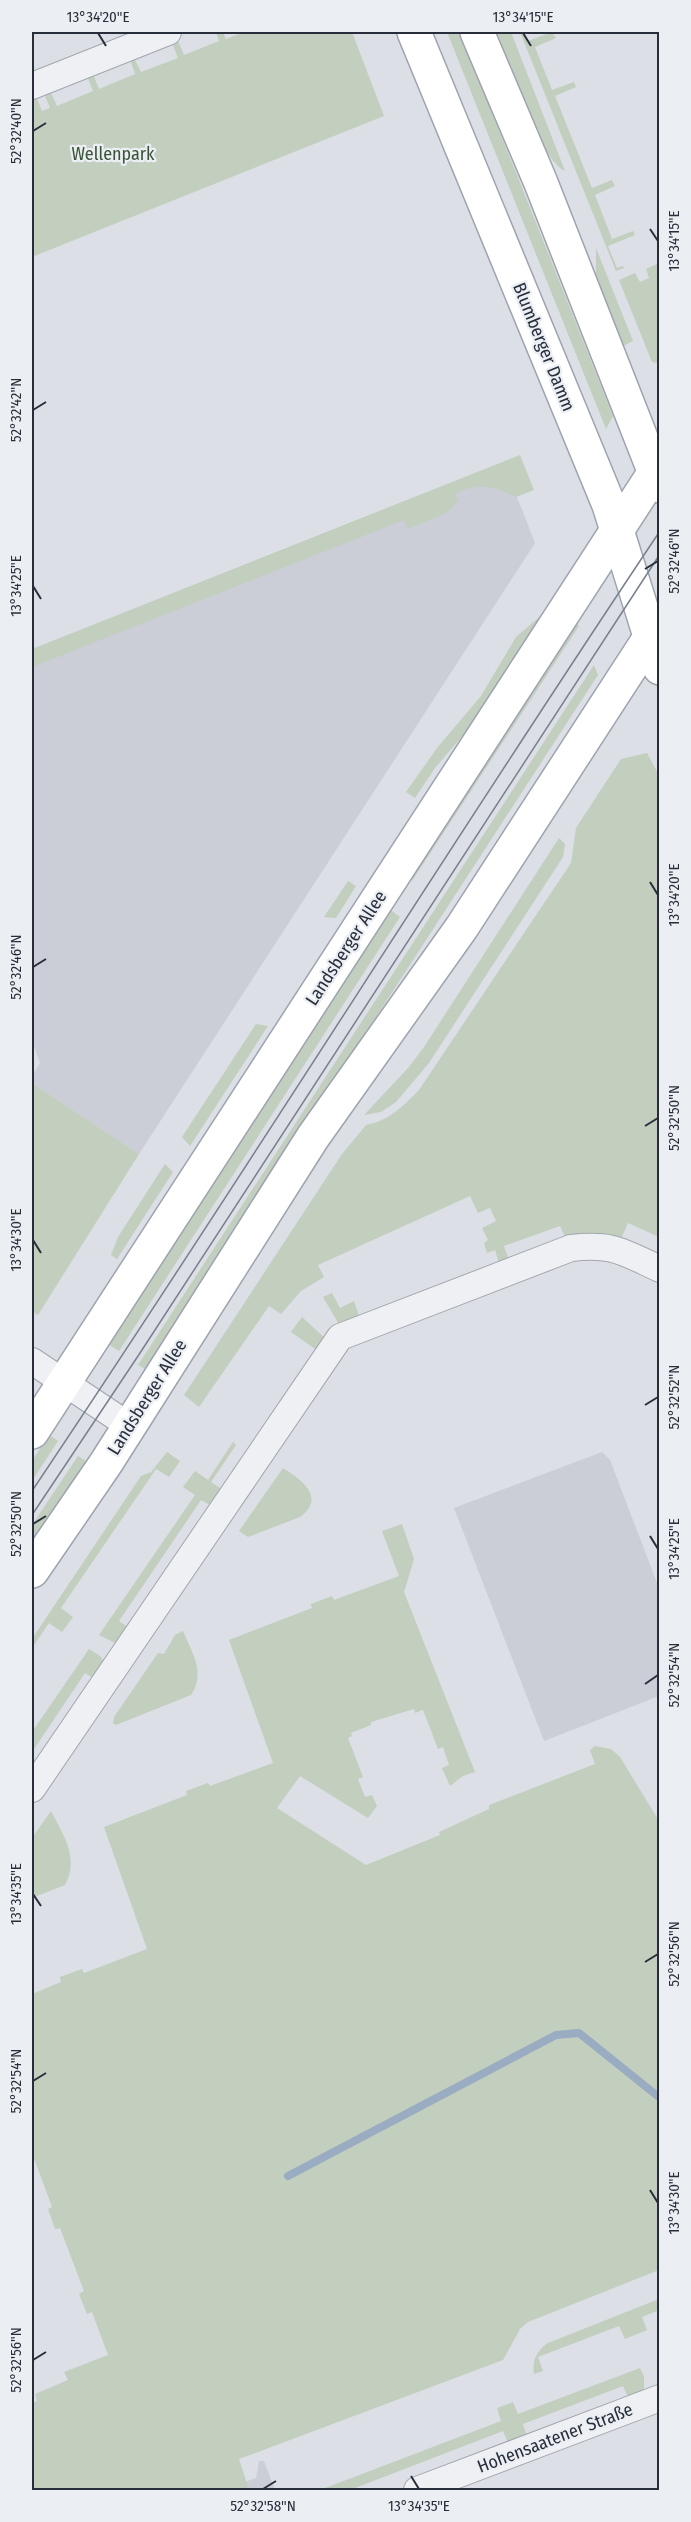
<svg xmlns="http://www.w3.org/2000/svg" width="691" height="2522" font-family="'Fira Sans Condensed',sans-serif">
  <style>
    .built { fill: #cbced6 }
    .green { fill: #c2cebe }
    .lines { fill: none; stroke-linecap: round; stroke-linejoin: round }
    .stream { stroke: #9aacc2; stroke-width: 8 }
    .minor-casing { stroke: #a2a6ae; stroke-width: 28 }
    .major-casing { stroke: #9da3af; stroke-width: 36 }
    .minor { stroke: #eff0f4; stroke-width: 26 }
    .major { stroke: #fff; stroke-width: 33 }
    .tram { stroke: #777f8d; stroke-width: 1.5 }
    .ticks { fill: none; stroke: #282d3a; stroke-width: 2 }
    .labels { text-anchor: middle; stroke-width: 4.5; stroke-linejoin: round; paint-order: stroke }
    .park-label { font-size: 18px; fill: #3a5436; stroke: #ebeef3 }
    .street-label { font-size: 18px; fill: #282d3a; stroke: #ebeef3 }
    .neatline { fill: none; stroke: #282d3a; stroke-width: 2 }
    .ticks-label { font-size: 15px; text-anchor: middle; fill: #282d3a }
  </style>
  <rect width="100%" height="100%" fill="#dcdfe5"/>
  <g class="built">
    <path d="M504,464L535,543L139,1154L32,1083V1076L40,1063L32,1040V651Z"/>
    <path d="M602,1452L610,1460L659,1588V1696L544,1741L454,1508Z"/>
    <path d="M259,2461H264L275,2490H222L256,2478Z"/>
  </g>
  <g class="green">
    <path d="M216,32H223L226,39L244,32H352L384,116L32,257V98L36,96L42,111L50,108L44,93L50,91L57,106L93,91L87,76L93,74L99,89L135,74L130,59L134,58L141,72L178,58L172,43L178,41L184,55L219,41Z"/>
    <path d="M447,32H460L613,416L606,429Z"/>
    <path d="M497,32H511L565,171C538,158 508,62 497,32Z"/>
    <path d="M520,32H524L528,41L552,32L556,38L535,47L552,90L574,82L576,87L555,96L592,188L612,180L615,186L595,195L612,239L633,231L635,235L608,246L617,268L623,266L624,268L616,271Z"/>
    <path d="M596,248L633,341L623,346L596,275Z"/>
    <path d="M659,263H660L659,363L652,362L619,280L635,273L640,282L649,278L646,269Z"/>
    <path d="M520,455L534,490L516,497C495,486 476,482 455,494L458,501L446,513L408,529L404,520L32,667V649Z"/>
    <path d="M544,613L481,714L435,768L415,798L406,792L437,748L481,696L516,637Z"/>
    <path d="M575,621L579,626L412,881L409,879Z"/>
    <path d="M594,665L598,675L147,1370L138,1365Z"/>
    <path d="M647,753L660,777L659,1237L628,1223L621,1239C602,1230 585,1233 566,1239L560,1226L504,1246L509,1260L499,1263L495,1250L487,1253L484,1243L488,1240L482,1228L496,1221L490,1208L478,1213L470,1196L318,1265L324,1277L301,1291L281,1314L269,1306L199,1407L184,1395L342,1154L366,1125C389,1121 403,1106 419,1090L571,863L576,828L621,759Z"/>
    <path d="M559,838L565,844L563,857L429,1063L396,1102L381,1112L364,1115L409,1067L424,1047Z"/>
    <path d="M348,881L356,886L336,918L324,917Z"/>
    <path d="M389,909L400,917L119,1351L108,1344L299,1053Z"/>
    <path d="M256,1024L268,1026L190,1146L182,1137Z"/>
    <path d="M32,1083L139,1154L38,1315L32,1311Z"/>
    <path d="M165,1164L173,1172L117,1259L111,1255L118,1237Z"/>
    <path d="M332,1293L340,1308L354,1301L359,1316L340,1326L323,1297Z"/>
    <path d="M302,1317L326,1339L318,1351L291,1332Z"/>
    <path d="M49,1435L58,1441L32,1481V1461Z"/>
    <path d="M233,1442L236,1445L211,1482L223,1490L212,1506L201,1500L119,1621L129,1628L119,1645L99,1635L195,1495L183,1487L195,1471L208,1480Z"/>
    <path d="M167,1452L180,1461L169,1477L156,1469L61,1608L73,1617L62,1632L49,1623L32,1648V1639L141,1476L151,1472Z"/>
    <path d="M78,1456L86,1461L32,1542V1525Z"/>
    <path d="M283,1468C300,1479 327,1497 300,1517L248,1537L239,1531Z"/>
    <path d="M402,1524L414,1559L404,1592L475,1772L463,1776L450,1786L442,1768L449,1765L443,1747L438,1749L423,1710L415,1713L414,1709L371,1722V1725L351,1733L352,1736L348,1738L363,1777L358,1779L365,1797L372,1795L377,1806L368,1818L300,1776L277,1808L366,1865L440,1835L439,1832L489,1809V1805L595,1764L590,1750L595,1746L611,1749L620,1757L659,1821V2270L528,2322L520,2329L503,2360L239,2459L249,2490H32V2403L37,2401L35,2394L68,2380L64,2372L108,2355L92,2312L87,2314L79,2294L84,2291L60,2228L55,2229L48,2209L52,2207L32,2153V1994L61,1982L60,1977L82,1969L84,1973L147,1949L104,1827L187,1795L186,1791L208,1783L210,1786L273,1763L229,1640L312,1608L311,1604L332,1596L334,1600L399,1576L382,1531Z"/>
    <path d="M183,1631C192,1652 206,1674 191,1695L116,1725L113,1723L114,1717L158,1653L164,1654L175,1635Z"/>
    <path d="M89,1649L100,1656L107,1666L96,1680L85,1673L32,1752V1732Z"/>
    <path d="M51,1811C63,1835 80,1858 65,1885L32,1898V1838Z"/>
    <path d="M659,2299V2310L642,2317L647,2330L625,2339L619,2326L538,2357L543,2371L534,2374C532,2361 536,2351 548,2343Z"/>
    <path d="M640,2368L644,2376V2394L629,2399L623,2386L523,2424L527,2437L509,2445L503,2431L350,2490H320L501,2421L497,2408L513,2402L518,2414Z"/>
  </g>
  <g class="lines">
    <path class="stream" d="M288,2176L556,2035L579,2033L660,2098"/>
    <defs>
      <g id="minor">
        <path d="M32,86L168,32"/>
        <path d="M32,1361L128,1425"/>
        <path d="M32,1789L340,1337L571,1248C613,1243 623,1252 660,1269"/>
        <path d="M417,2490L660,2398"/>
      </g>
      <g id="major">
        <path d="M414,32L609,505L660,668"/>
        <path d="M477,32L541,183L660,486"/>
        <path d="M32,1432L660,464"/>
        <path d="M32,1571L106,1463L313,1137L462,927L660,622"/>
      </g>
    </defs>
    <use href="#minor" class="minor-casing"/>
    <use href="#major" class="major-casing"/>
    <use href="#minor" class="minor"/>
    <use href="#major" class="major"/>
    <g class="tram">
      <path d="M32,1491C245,1174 447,849 660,531"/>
      <path d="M32,1515L140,1353L660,554"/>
    </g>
  </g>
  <path class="ticks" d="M98,33L106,46M523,33L531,46M33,131L46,123M650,229L658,241M33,410L46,402M645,569L658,561M33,586L41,599M650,882L658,895M33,967L46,959M645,1126L658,1118M33,1240L41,1253M645,1405L658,1397M33,1524L46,1516M650,1536L658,1549M645,1684L658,1675M33,1894L41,1906M645,1962L658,1954M33,2081L46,2073M650,2190L658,2203M33,2360L46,2352M411,2476L419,2489M263,2489L276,2481"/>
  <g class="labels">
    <g class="park-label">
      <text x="113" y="160">Wellenpark</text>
    </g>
    <g class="street-label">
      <text transform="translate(544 347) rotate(68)" y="6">Blumberger Damm</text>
      <text transform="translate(346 948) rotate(-57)" y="6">Landsberger Allee</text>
      <text transform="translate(147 1397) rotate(-58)" y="6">Landsberger Allee</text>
      <text transform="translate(555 2438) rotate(-21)" y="6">Hohensaatener Straße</text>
    </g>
  </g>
  <rect width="691" height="2522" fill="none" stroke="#ebeef3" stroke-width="66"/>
  <rect x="33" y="33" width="625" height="2456" class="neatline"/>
  <g class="ticks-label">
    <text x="98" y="22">13°34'20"E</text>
    <text x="523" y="22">13°34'15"E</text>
    <text transform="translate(16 131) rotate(-90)" y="5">52°32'40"N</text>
    <text transform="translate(674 241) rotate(-90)" y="5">13°34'15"E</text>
    <text transform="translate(16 410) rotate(-90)" y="5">52°32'42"N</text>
    <text transform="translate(674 561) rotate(-90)" y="5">52°32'46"N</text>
    <text transform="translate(16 586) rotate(-90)" y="5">13°34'25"E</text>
    <text transform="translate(674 895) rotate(-90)" y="5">13°34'20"E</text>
    <text transform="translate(16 967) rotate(-90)" y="5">52°32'46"N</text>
    <text transform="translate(674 1118) rotate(-90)" y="5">52°32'50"N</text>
    <text transform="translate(16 1240) rotate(-90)" y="5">13°34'30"E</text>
    <text transform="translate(674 1397) rotate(-90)" y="5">52°32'52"N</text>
    <text transform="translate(16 1524) rotate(-90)" y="5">52°32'50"N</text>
    <text transform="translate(674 1549) rotate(-90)" y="5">13°34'25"E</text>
    <text transform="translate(674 1675) rotate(-90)" y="5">52°32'54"N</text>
    <text transform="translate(16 1894) rotate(-90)" y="5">13°34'35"E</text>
    <text transform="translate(674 1954) rotate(-90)" y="5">52°32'56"N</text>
    <text transform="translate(16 2081) rotate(-90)" y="5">52°32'54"N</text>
    <text transform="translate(674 2203) rotate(-90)" y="5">13°34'30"E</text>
    <text transform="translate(16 2360) rotate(-90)" y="5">52°32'56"N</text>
    <text x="263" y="2511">52°32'58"N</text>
    <text x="419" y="2511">13°34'35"E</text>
  </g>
</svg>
